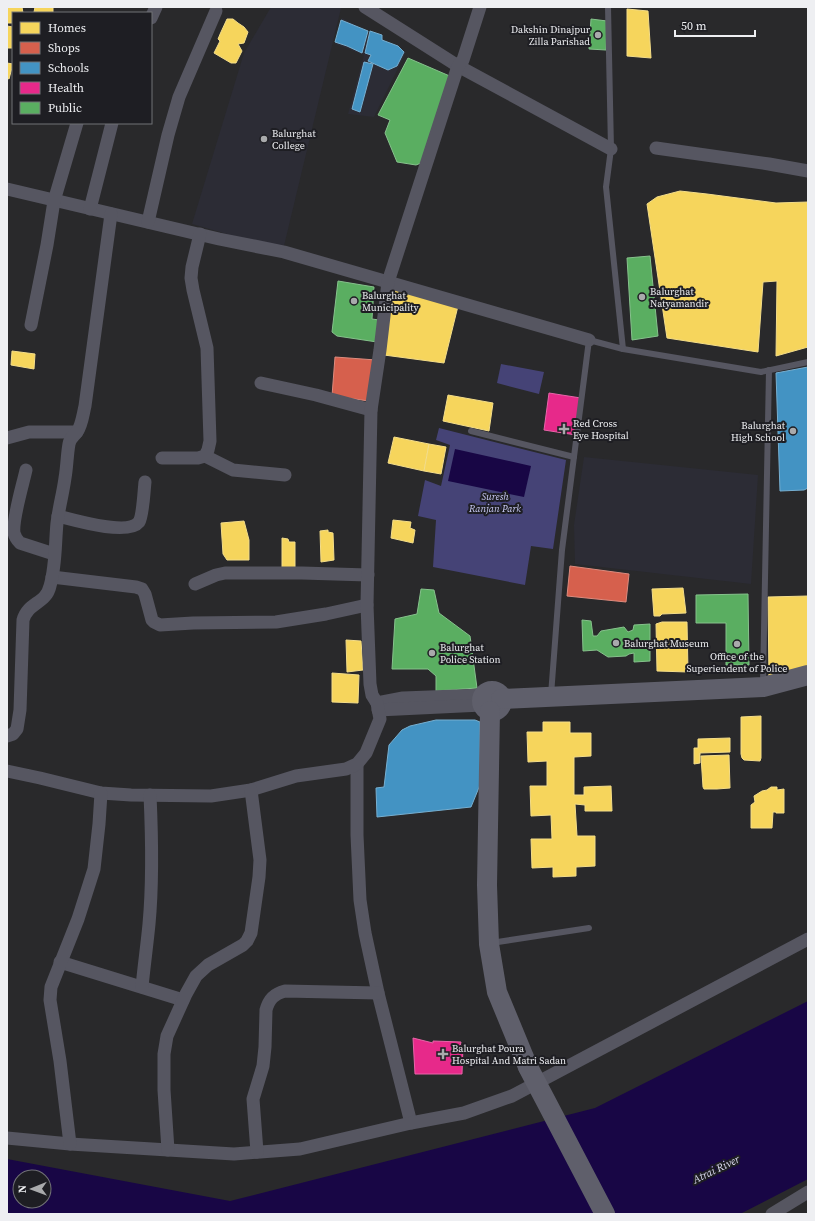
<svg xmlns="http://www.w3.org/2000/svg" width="815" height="1221" font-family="'Source Serif 4',serif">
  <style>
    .built { fill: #2c2c35 }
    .green { fill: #454376 }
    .water { fill: #180645; fill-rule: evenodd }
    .homes { fill: #f6d55c; stroke: #f4dd89 }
    .shops { fill: #d6604d; stroke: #dd8b7e }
    .schools { fill: #4393c3; stroke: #76afd1 }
    .health { fill: #e7298a; stroke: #e964a9 }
    .public { fill: #5aae61; stroke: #86c28c }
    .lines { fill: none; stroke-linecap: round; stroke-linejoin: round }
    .lane { stroke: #565661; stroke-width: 6 }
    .street { stroke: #565661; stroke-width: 13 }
    .primary { stroke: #5f5f6b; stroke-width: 20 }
    .primary-bridge { stroke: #5f5f6b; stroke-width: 20 }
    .poi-dot { fill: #a9aaac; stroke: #1e1e23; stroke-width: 1.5 }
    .labels { text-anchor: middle; stroke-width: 4; stroke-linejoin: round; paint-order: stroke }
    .poi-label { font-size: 10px; fill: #eeeff2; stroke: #1e1e23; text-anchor: start }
    .park-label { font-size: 10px; font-style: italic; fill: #cbccf6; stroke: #1e1e23 }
    .water-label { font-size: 11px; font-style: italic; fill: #ddddf3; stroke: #1e1e23 }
  </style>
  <rect width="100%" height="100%" fill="#29292b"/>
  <g class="built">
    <path d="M271,7H339L341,8L283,250L192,224L244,53Z"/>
    <path d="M342,18L406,52L374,117L348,114L364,55L335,44Z"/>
    <path d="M584,457L758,475L751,584L575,564L574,525Z"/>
  </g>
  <g class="green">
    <path d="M501,364L544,372L539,394L497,383Z"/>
    <path d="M439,428L566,460L553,549L531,546L525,585L433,567L436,520L418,516L425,480L441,486L450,445L436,440Z"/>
  </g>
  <g class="water">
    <path d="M455,449L531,466L524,497L448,481Z"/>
    <path d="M808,1001V1179L740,1214H7V1159L230,1201L595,1108ZM20,1177H44V1201H20Z"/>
  </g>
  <g class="homes">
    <path d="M7,7H22L23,13H13V23H7Z"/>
    <path d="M35,7H53V13L34,12Z"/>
    <path d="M627,9L648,11L651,58L627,56Z"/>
    <path d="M227,19H233L238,23L244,27L248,32L244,43L238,44L242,51L236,63H231L214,53L220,41L218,39L221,32Z"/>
    <path d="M7,26L13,27V48H7Z"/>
    <path d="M7,63L13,64L9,79L7,78Z"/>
    <path d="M680,191L707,194L776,203L808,202V347L776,356L777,281L763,282L758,352L667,338L647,204L657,197Z"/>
    <path d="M390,286L458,306L444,363L384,355Z"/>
    <path d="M12,351L35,354L34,369L11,365Z"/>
    <path d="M448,395L493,403L489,431L443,421Z"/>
    <path d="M394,437L429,444L424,471L388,463Z"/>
    <path d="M429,444L446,447L441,474L424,471Z"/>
    <path d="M393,520L411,522L410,528L415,530L413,543L391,538Z"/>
    <path d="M244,521L249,540V560H227L223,554L221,523Z"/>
    <path d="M328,530V532L333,533L334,560L321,562L320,531Z"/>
    <path d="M282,538L288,539L289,542H295V570L282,569Z"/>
    <path d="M683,588L686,613L662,614L660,616H654L652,589Z"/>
    <path d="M808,596V671L769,681L768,597Z"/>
    <path d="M662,622H687L688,672L657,671L656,624Z"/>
    <path d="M346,640L361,641L363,670L347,672Z"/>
    <path d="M332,673L359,675L358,703L332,702Z"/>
    <path d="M761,716V758L760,761L744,760L742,758L741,754V717Z"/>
    <path d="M543,722H570V733H591V756L574,757V795H584V787L611,786L612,811H585V805L575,804L577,836H595V866L576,867V876L553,877V867L532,868L531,839H552L551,815L531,816L530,786H547V761L528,762L527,732H543Z"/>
    <path d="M730,738V752L700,753V763L694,764V748H698V739Z"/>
    <path d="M729,755L730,788L717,789H704L703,787L701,756Z"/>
    <path d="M771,787H777V790L784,789V813H776V812H773L772,828H751V805L755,802L754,796L762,791L767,790Z"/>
  </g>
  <g class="shops">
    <path d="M335,357L376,360L369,401L332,396Z"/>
    <path d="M570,566L629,574L626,602L567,596Z"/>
  </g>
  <g class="schools">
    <path d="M341,20L368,31L362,53L347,46L335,42Z"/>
    <path d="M370,31L382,35V40L398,46L404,52L397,66L388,70L368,61L371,55L365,53Z"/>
    <path d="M364,62L373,64L360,112L352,109Z"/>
    <path d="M808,367V488L804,490L780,491L776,373Z"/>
    <path d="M436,720H475L480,722V785L471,807L377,817L376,788L384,787L389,745L402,730L410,726Z"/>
  </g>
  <g class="health">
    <path d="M549,393L581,398L576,435L544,430Z"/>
    <path d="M413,1038L433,1043V1041L461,1042L460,1046H463L462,1074H415Z"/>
  </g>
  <g class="public">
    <path d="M591,19L607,21L606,50L589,49Z"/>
    <path d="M408,58L452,77L421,163L416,165L397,162L385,133L390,120L378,115Z"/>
    <path d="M650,256L658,336L632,340L627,258Z"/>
    <path d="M338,281L374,287L372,319L379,320L377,342L337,336L332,332Z"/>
    <path d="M421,589L434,590L439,613L470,636L477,688L436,691V676L428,669H392L395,619L417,614Z"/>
    <path d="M748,594L749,665H726V623H696V595Z"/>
    <path d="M582,620L591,621L593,636H597L601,631L624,627L628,632L633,630L634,625L650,624V661L634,662V653L629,654L626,656L608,657L597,650L583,651Z"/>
  </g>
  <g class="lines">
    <g class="lane">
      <path d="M608,7L611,149L606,187L623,349"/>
      <path d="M471,431L574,457"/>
      <path d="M763,683L769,370"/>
      <path d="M551,695L562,550L589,340L623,349L761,372L808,362"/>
      <path d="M491,943L589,928"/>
    </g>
    <g class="street">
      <path d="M365,7L458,66L611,149"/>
      <path d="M151,18L156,7"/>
      <path d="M656,148L769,164L808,171"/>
      <path d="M7,189L219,239L284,252L589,340"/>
      <path d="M90,209L112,123"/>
      <path d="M148,222L168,135L179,97L216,11"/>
      <path d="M31,325L47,245L54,201L77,123"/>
      <path d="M261,383L316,395L371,410"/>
      <path d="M7,438L29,432H77"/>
      <path d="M205,456L233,470L285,475"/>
      <path d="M162,458H198L205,456L208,450L210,441L207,348L193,290L191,278L192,267L200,234"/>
      <path d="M26,470C23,484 12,520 14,533C15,537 17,540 20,543L54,554"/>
      <path d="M58,516C74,520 128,536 139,522C143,516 144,490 145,482"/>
      <path d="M52,577L136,587L142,589L145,594L152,620L154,622L160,625L193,623L276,622L326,614L367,605"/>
      <path d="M195,584L216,575L225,573H302L368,575"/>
      <path d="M377,703L403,698L483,695"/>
      <path d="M378,710L482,705"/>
      <path d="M7,736L13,734L17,729L20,710L23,620C28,602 46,604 50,586C56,566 55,543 57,523C59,507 63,493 65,478C67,467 67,455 69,444C70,438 73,437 77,432C82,425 83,414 85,406L111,214"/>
      <path d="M357,764V835L360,900L365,933L378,993L411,1123"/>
      <path d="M7,771L40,778L101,793L131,795L211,796L251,790L296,776L346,769L357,764L366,753L380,719L377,703L372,695L370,684L367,605L371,410L380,350L388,282L458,66L463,60L480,7"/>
      <path d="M60,962L183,1000"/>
      <path d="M142,987C144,966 147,945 149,924C153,881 152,838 150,795"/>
      <path d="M7,1138L70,1144L234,1154L300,1149L411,1123L464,1113L512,1096L808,939"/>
      <path d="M70,1144L60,1061L50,1000L51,987L78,919L94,869L99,824L101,793"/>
      <path d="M168,1150L164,1090V1054L167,1036L186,994L196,976L208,965L243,945L247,941L251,933L259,877L260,860L251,790"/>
      <path d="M257,1152L253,1099L263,1066L265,1047L266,1010C269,999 274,994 285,991L378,993"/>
      <path d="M772,1214L808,1192"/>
    </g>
    <g class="primary">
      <circle cx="492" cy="701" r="10"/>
      <path d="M501,699L763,687L808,675"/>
      <path d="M490,711L487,885L489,944L497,992L528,1067"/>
    </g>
    <path class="primary-bridge" d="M528,1067L605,1214"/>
  </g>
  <g class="poi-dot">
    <circle cx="598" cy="35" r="4"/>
    <circle cx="264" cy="139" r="4"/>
    <circle cx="642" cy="297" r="4"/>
    <circle cx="354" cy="301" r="4"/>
    <path d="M562 423h4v4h4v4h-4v4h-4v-4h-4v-4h4z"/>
    <circle cx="793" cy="431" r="4"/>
    <circle cx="616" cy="643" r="4"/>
    <circle cx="737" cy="644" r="4"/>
    <circle cx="432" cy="653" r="4"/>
    <path d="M441 1048h4v4h4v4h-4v4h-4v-4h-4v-4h4z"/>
  </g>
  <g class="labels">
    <g class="poi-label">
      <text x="590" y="33" text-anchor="end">Dakshin Dinajpur<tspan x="590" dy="12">Zilla Parishad</tspan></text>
      <text x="272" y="137">Balurghat<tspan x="272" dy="12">College</tspan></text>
      <text x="650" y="295">Balurghat<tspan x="650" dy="12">Natyamandir</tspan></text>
      <text x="362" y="299">Balurghat<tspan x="362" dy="12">Municipality</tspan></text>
      <text x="573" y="427">Red Cross<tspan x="573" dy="12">Eye Hospital</tspan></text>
      <text x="785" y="429" text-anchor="end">Balurghat<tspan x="785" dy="12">High School</tspan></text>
      <text x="624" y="647">Balurghat Museum</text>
      <text x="440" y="651">Balurghat<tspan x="440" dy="12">Police Station</tspan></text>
      <text x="737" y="660" text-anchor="middle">Office of the<tspan x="737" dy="12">Superiendent of Police</tspan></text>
      <text x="452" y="1052">Balurghat Poura<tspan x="452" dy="12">Hospital And Matri Sadan</tspan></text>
    </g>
    <g class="park-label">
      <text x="495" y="500">Suresh<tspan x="495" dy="12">Ranjan Park</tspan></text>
    </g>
    <g class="water-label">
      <text transform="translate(716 1169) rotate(-26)" y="4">Atrai River</text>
    </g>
  </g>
  <rect width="815" height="1221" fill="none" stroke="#eeeff2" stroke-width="16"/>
  <rect x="12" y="12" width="140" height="112" fill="#1e1e23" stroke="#717276"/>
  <rect x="20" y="22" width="20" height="12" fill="#f6d55c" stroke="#717276"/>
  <text x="48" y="32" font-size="12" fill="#eeeff2">Homes</text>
  <rect x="20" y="42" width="20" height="12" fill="#d6604d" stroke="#717276"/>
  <text x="48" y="52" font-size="12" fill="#eeeff2">Shops</text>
  <rect x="20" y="62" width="20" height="12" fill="#4393c3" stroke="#717276"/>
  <text x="48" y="72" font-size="12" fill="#eeeff2">Schools</text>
  <rect x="20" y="82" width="20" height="12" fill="#e7298a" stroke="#717276"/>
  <text x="48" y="92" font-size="12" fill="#eeeff2">Health</text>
  <rect x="20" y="102" width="20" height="12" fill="#5aae61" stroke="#717276"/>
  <text x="48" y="112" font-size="12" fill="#eeeff2">Public</text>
  <g transform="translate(32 1189) rotate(269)"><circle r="19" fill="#1e1e23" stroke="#717276"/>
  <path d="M0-3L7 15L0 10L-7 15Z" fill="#a9aaac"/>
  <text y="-6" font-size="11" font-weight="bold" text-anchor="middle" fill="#eeeff2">N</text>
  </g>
  <path d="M675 30v6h80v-6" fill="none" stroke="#eeeff2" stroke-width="2"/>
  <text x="681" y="30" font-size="12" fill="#eeeff2" stroke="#1e1e23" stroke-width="3" paint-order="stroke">50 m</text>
</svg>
